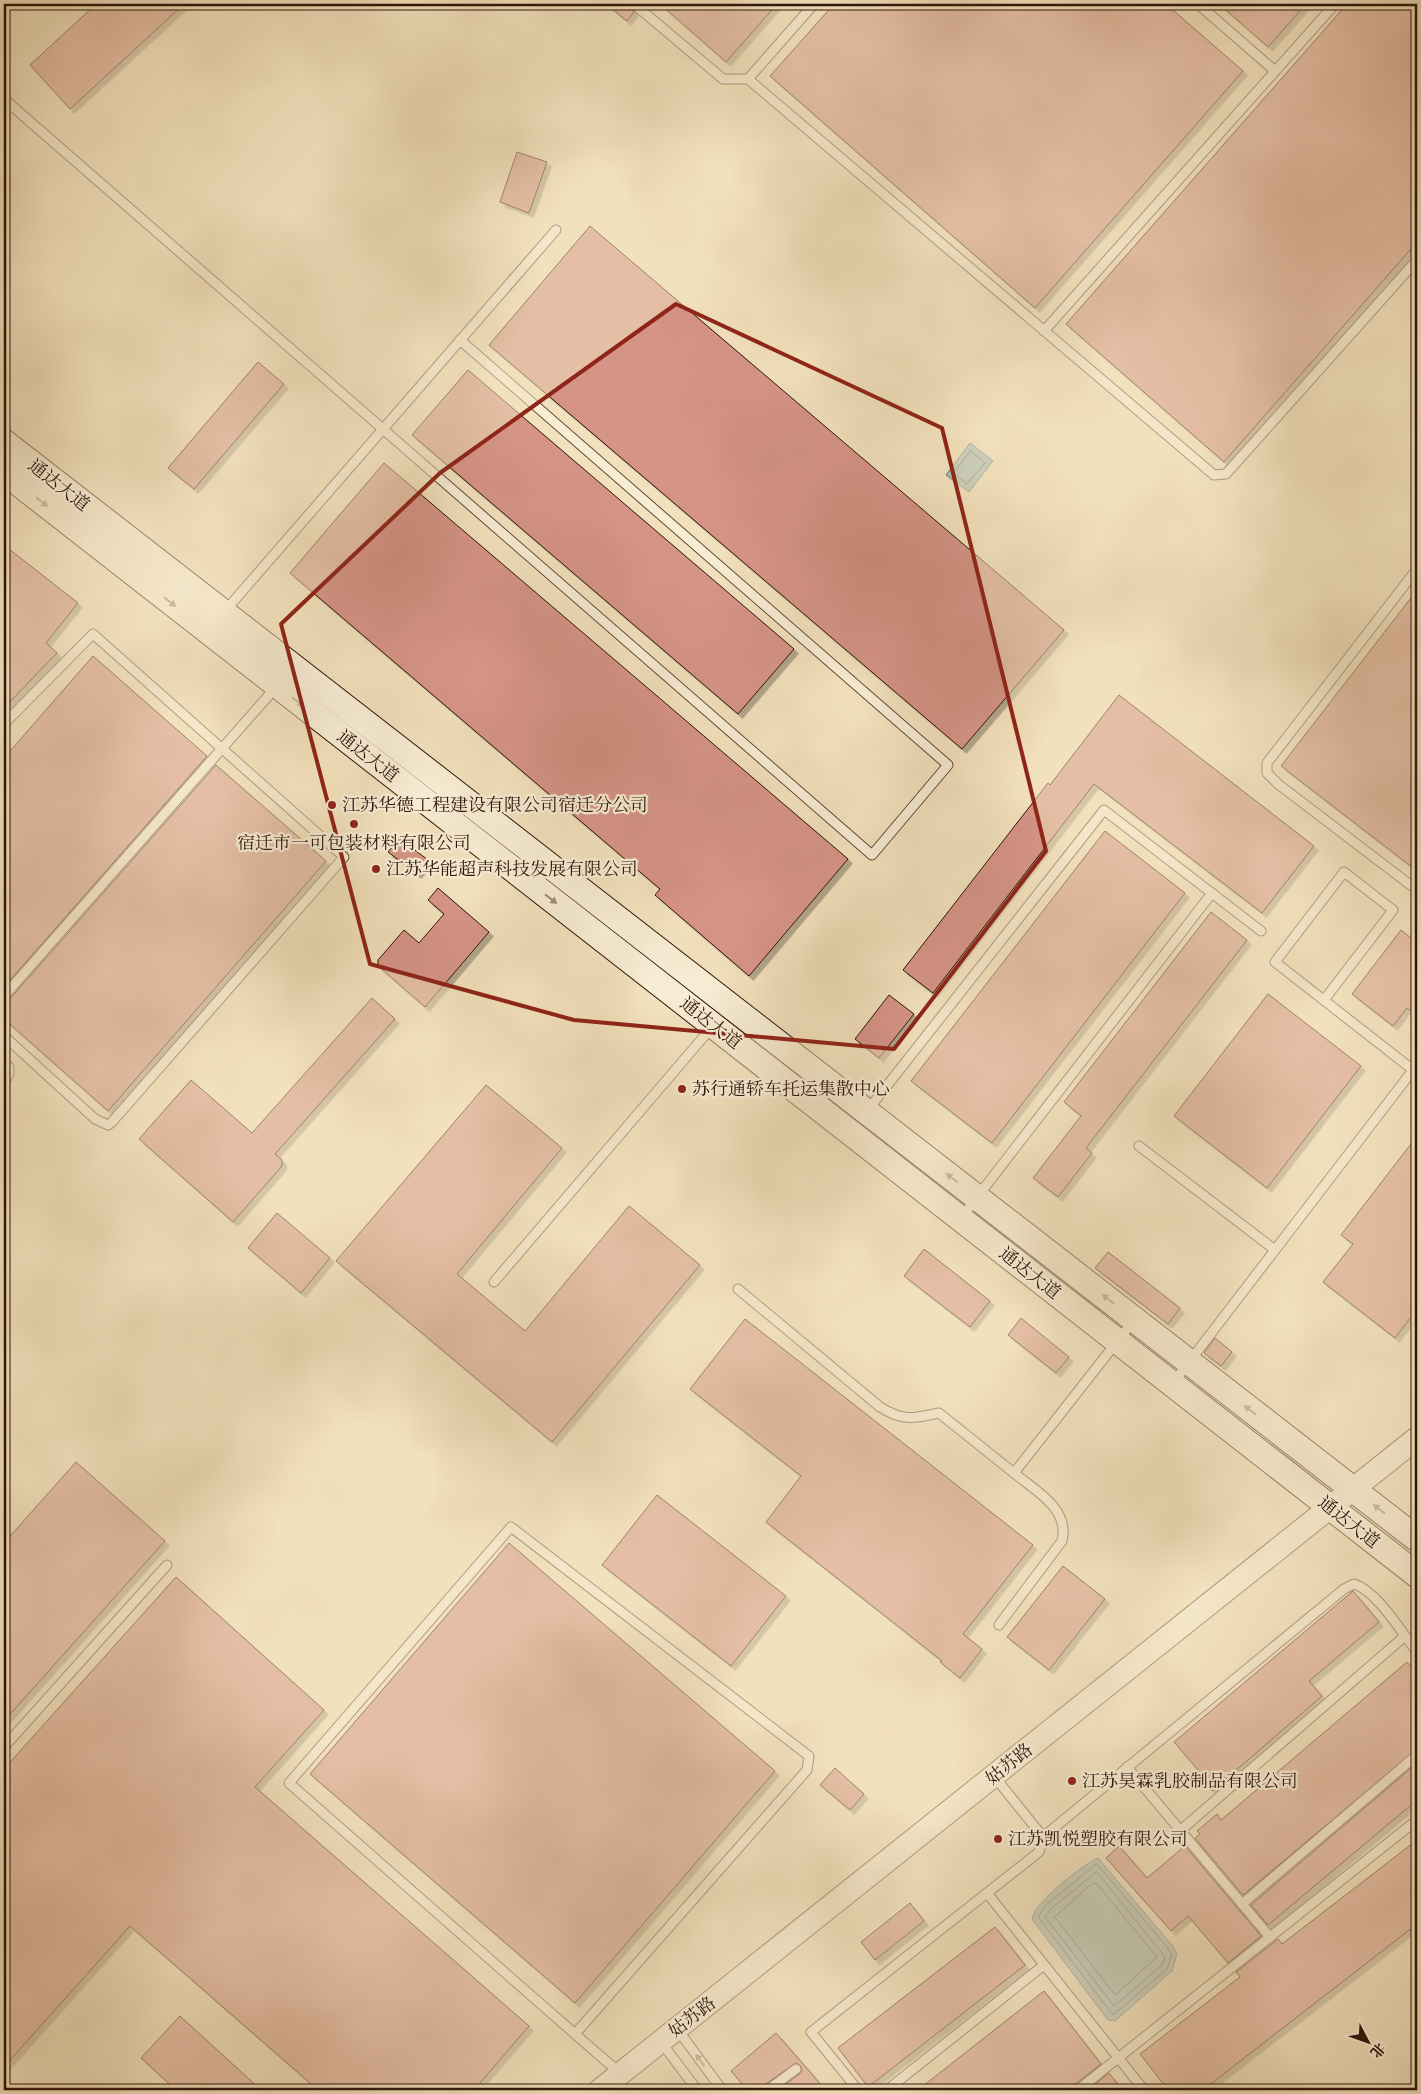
<svg xmlns="http://www.w3.org/2000/svg" width="1421" height="2094" font-family="Vollkorn,'Noto Serif SC',serif">
  <style>
    .water { fill: #9ebbba; stroke: #727873 }
    .lines { fill: none; stroke-linecap: round; stroke-linejoin: round }
    .shore { stroke: #666862; stroke-width: 1 }
    .building { fill: #d69487; stroke: #2f1409; filter: url(#shadow) }
    .service-casing { stroke: #604736; stroke-width: 11 }
    .tertiary-casing { stroke: #604736; stroke-width: 24 }
    .secondary-casing { stroke: #2f1409; stroke-width: 27 }
    .service { stroke: #f7ecd4; stroke-width: 9 }
    .tertiary { stroke: #f7ecd4; stroke-width: 22 }
    .secondary { stroke: #f7ecd4; stroke-width: 25 }
    .oneway { fill: #9d8b79 }
    .marked { fill: none; stroke: #8f2418; stroke-width: 4; stroke-linejoin: round }
    .poi-dot { fill: #8f2418; stroke: #f7ecd4; stroke-width: 2 }
    .labels { text-anchor: middle; stroke-width: 4.5; stroke-linejoin: round; paint-order: stroke }
    .street-label { font-size: 18px; fill: #2f1409; stroke: #f7ecd4 }
    .poi-label { font-size: 18px; fill: #2f1409; stroke: #f7ecd4; text-anchor: start }
  </style>
  <defs>
    <filter id="shadow"><feDropShadow dx="4.5" dy="4.5" stdDeviation="0" flood-color="#0004"/></filter>
  </defs>
  <rect width="100%" height="100%" fill="#f2e1bd"/>
  <filter id="stains"><feTurbulence type="fractalNoise" baseFrequency=".004" numOctaves="4"/><feColorMatrix values="0 0 0 0 .2 0 0 0 0 .09 0 0 0 0 .02 0 0 0 .5 -.17"/></filter>
  <radialGradient id="worn" r=".72"><stop offset=".6" stop-color="#630" stop-opacity="0"/><stop offset="1" stop-color="#630" stop-opacity=".3"/></radialGradient>
  <g class="water">
    <path d="M970,443L993,461L969,492L946,475Z"/>
    <path d="M1098,1858L1172,1945L1177,1954L1172,1971L1115,2021L1108,2020L1032,1919C1034,1903 1082,1865 1098,1858Z"/>
  </g>
  <g class="lines">
    <g class="shore">
      <path d="M971,451L985,463L967,484L954,473Z"/>
      <path d="M1097,1864L1167,1947L1172,1955L1167,1969L1113,2015L1038,1917L1047,1904Z"/>
      <path d="M1097,1872L1165,1957L1162,1965L1114,2006L1045,1917L1051,1909Z"/>
      <path d="M1093,1883L1097,1884L1157,1957L1115,1995L1055,1917Z"/>
    </g>
  </g>
  <g class="building">
    <path d="M96,4H184L70,109L30,65Z"/>
    <path d="M606,4H628L634,12L627,21Z"/>
    <path d="M660,4H777L726,62Z"/>
    <path d="M834,4H1166L1243,71L1035,308L770,76Z"/>
    <path d="M1219,4H1306L1268,47Z"/>
    <path d="M1347,4H1417V242L1224,462L1066,324Z"/>
    <path d="M517,152L547,162L529,213L500,202Z"/>
    <path d="M590,226L1064,630L962,749L489,345Z"/>
    <path d="M258,362L284,384L194,489L168,468Z"/>
    <path d="M468,370L794,649L738,714L412,435Z"/>
    <path d="M384,463L848,859L749,976L655,895L660,889L290,573Z"/>
    <path d="M4,545L78,603L46,643L57,653L4,708Z"/>
    <path d="M1417,590V871L1281,766Z"/>
    <path d="M93,656L207,756L4,987V758Z"/>
    <path d="M1119,695L1314,846L1262,913L1094,784L933,993L903,970L1048,783L1050,785Z"/>
    <path d="M216,765L326,861L108,1111L4,1019V1002L9,1000Z"/>
    <path d="M1105,831L1185,893L992,1143L911,1081Z"/>
    <path d="M399,838L428,860L417,874L388,852Z"/>
    <path d="M438,888L489,932L425,1007L378,966V960L404,930L419,943L444,914L428,900Z"/>
    <path d="M1211,912L1247,940L1086,1148L1092,1153L1058,1197L1033,1178L1081,1116L1064,1102Z"/>
    <path d="M1401,930L1417,943V1016L1407,1008L1393,1026L1352,994Z"/>
    <path d="M1268,994L1361,1066L1267,1188L1174,1116Z"/>
    <path d="M889,995L914,1014L879,1058L855,1039Z"/>
    <path d="M372,998L395,1019L275,1154L282,1160V1166L233,1222L139,1139L191,1080L252,1133Z"/>
    <path d="M486,1085L562,1148L457,1274L525,1331L629,1206L700,1265L552,1442L336,1261Z"/>
    <path d="M1417,1136V1309L1395,1338L1323,1282L1353,1244L1341,1235Z"/>
    <path d="M277,1213L330,1258L301,1293L248,1248Z"/>
    <path d="M924,1249L990,1301L970,1327L904,1276Z"/>
    <path d="M1108,1252L1180,1308L1168,1324L1095,1268Z"/>
    <path d="M1021,1318L1069,1357L1056,1373L1008,1335Z"/>
    <path d="M745,1319L1033,1545L963,1634L982,1649L960,1678L940,1662L942,1661L766,1522L801,1476L690,1389Z"/>
    <path d="M1215,1338L1232,1352L1221,1366L1204,1353Z"/>
    <path d="M76,1462L165,1541L4,1721V1543Z"/>
    <path d="M657,1495L786,1596L731,1666L602,1565Z"/>
    <path d="M509,1543L775,1771L575,2003L310,1774Z"/>
    <path d="M1063,1566L1105,1599L1049,1670L1007,1637Z"/>
    <path d="M176,1577L324,1710L255,1787L529,2026L474,2090H318L130,1926L4,2067V1769Z"/>
    <path d="M1353,1591L1379,1622L1309,1681L1322,1696L1212,1791L1202,1779L1204,1777L1174,1742Z"/>
    <path d="M1407,1662L1417,1674V1749L1243,1895L1195,1838L1200,1834L1197,1831L1217,1814L1221,1820Z"/>
    <path d="M1417,1763V1800L1268,1925L1251,1905Z"/>
    <path d="M835,1768L864,1794L850,1810L820,1785Z"/>
    <path d="M1417,1840V1924L1203,2090H1168L1140,2054L1240,1977L1236,1972L1278,1939L1282,1944Z"/>
    <path d="M1119,1846L1147,1878L1185,1846L1261,1936L1228,1963L1188,1916L1171,1931L1106,1858Z"/>
    <path d="M910,1903L924,1921L875,1960L861,1942Z"/>
    <path d="M995,1927L1025,1965L868,2087L838,2048Z"/>
    <path d="M1044,1991L1101,2064L1074,2085L1072,2090H918Z"/>
    <path d="M180,2016L261,2090H176L141,2058Z"/>
    <path d="M776,2033L811,2073L825,2090H778L802,2072L801,2066L796,2063L764,2085L762,2090H747L731,2071Z"/>
    <path d="M1109,2073L1122,2090H1088Z"/>
  </g>
  <g class="lines">
    <defs>
      <g id="service">
        <path d="M634,4L723,79H748"/>
        <path d="M814,4L748,79L1214,475L1226,474L1417,260"/>
        <path d="M1198,4L1275,71"/>
        <path d="M4,99L872,855L948,765L460,340"/>
        <path d="M1044,331L1335,4"/>
        <path d="M1417,569L1267,763V773L1278,784L1417,890"/>
        <path d="M225,611L556,230"/>
        <path d="M4,724L93,634L344,857L112,1122L108,1125L95,1119L4,1036"/>
        <path d="M4,996L277,686"/>
        <path d="M1324,1000L1393,910L1344,872L1275,962L1417,1073"/>
        <path d="M4,1062L9,1067V1074L4,1082"/>
        <path d="M867,1111L1104,810L1261,931"/>
        <path d="M1139,1146L1275,1250"/>
        <path d="M961,1218L1212,893"/>
        <path d="M494,1282L712,1027"/>
        <path d="M738,1289L880,1407C904,1422 914,1418 939,1413L1014,1473L1134,1320"/>
        <path d="M1173,1383L1413,1070"/>
        <path d="M999,1625L1062,1541C1070,1509 1036,1491 1014,1473"/>
        <path d="M4,1747L167,1565"/>
        <path d="M1127,1767L1270,1937"/>
        <path d="M1181,1830L1405,1636"/>
        <path d="M1043,1837L1344,1589L1354,1584C1377,1591 1402,1633 1417,1652"/>
        <path d="M987,1893L1144,2090"/>
        <path d="M1242,1904L1417,1755"/>
        <path d="M678,2030L722,2090"/>
        <path d="M575,2034L807,1770L809,1756L511,1527L289,1783L575,2034L621,2074"/>
        <path d="M661,2042L697,2090"/>
        <path d="M768,2090L796,2069"/>
        <path d="M858,2090L811,2032L1039,1852L1043,1837L994,1776"/>
        <path d="M887,2090L1044,1965"/>
        <path d="M1078,2090L1417,1820"/>
      </g>
      <path id="tertiary" d="M600,2090L1417,1438"/>
      <g id="secondary">
        <path d="M4,442L1417,1539"/>
        <path d="M4,472L1417,1575"/>
      </g>
    </defs>
    <use href="#service" class="service-casing"/>
    <use href="#tertiary" class="tertiary-casing"/>
    <use href="#secondary" class="secondary-casing"/>
    <use href="#service" class="service"/>
    <use href="#tertiary" class="tertiary"/>
    <use href="#secondary" class="secondary"/>
  </g>
  <defs><path id="oneway-solid" d="M-6-.8H1V-3.2L6.5 0L1 3.2V.8H-6Z" transform="scale(1.25)"/></defs>
  <g class="oneway">
    <use href="#oneway-solid" transform="translate(42 502) rotate(38)"/>
    <use href="#oneway-solid" transform="translate(170 602) rotate(38)"/>
    <use href="#oneway-solid" transform="translate(298 702) rotate(38)"/>
    <use href="#oneway-solid" transform="translate(551 899) rotate(38)"/>
    <use href="#oneway-solid" transform="translate(952 1178) rotate(-142)"/>
    <use href="#oneway-solid" transform="translate(1108 1299) rotate(-142)"/>
    <use href="#oneway-solid" transform="translate(1250 1410) rotate(-142)"/>
    <use href="#oneway-solid" transform="translate(1379 1509) rotate(-142)"/>
    <use href="#oneway-solid" transform="translate(700 2060) rotate(-126)"/>
  </g>
  <path d="M0 0H1421V2094H0ZM676,304L942,428L1046,851L894,1049L574,1020L370,964L281,624L440,473Z" fill="#f2e1bd" fill-opacity=".55" fill-rule="evenodd"/>
  <path class="marked" d="M676,304L942,428L1046,851L894,1049L574,1020L370,964L281,624L440,473Z"/>
  <g class="poi-dot">
    <circle cx="332" cy="805" r="5"/>
    <circle cx="354" cy="824" r="5"/>
    <circle cx="376" cy="869" r="5"/>
    <circle cx="682" cy="1089" r="5"/>
    <circle cx="1072" cy="1781" r="5"/>
    <circle cx="998" cy="1839" r="5"/>
  </g>
  <g class="labels">
    <g class="street-label">
      <text transform="translate(59 485) rotate(38)" y="6">通达大道</text>
      <text transform="translate(368 756) rotate(38)" y="6">通达大道</text>
      <text transform="translate(711 1023) rotate(38)" y="6">通达大道</text>
      <text transform="translate(1030 1273) rotate(38)" y="6">通达大道</text>
      <text transform="translate(1349 1522) rotate(38)" y="6">通达大道</text>
      <text transform="translate(1009 1764) rotate(-39)" y="6">姑苏路</text>
      <text transform="translate(692 2017) rotate(-38)" y="6">姑苏路</text>
    </g>
    <g class="poi-label">
      <text x="342" y="811">江苏华德工程建设有限公司宿迁分公司</text>
      <text x="354" y="849" text-anchor="middle">宿迁市一可包装材料有限公司</text>
      <text x="386" y="875">江苏华能超声科技发展有限公司</text>
      <text x="692" y="1095">苏行通轿车托运集散中心</text>
      <text x="1082" y="1787">江苏昊霖乳胶制品有限公司</text>
      <text x="1008" y="1845">江苏凯悦塑胶有限公司</text>
    </g>
  </g>
  <rect width="1421" height="2094" fill="none" stroke="#f2e1bd" stroke-width="20"/>
  <rect x="5" y="5" width="1411" height="2084" fill="none" stroke="#2f1409" stroke-width="2.5"/>
  <rect x="10" y="10" width="1401" height="2074" fill="none" stroke="#2f1409"/>
  <g transform="translate(1368 2042) rotate(131)" stroke="#f7ecd4" stroke-width="4" paint-order="stroke">
  <path d="M0-4L9 19L0 12L-9 19Z" fill="#2f1409"/>
  <text y="-8" font-size="14" font-weight="bold" text-anchor="middle" fill="#2f1409">北</text>
  </g>
  <rect width="100%" height="100%" filter="url(#stains)"/>
  <rect width="100%" height="100%" fill="url(#worn)"/>
</svg>
